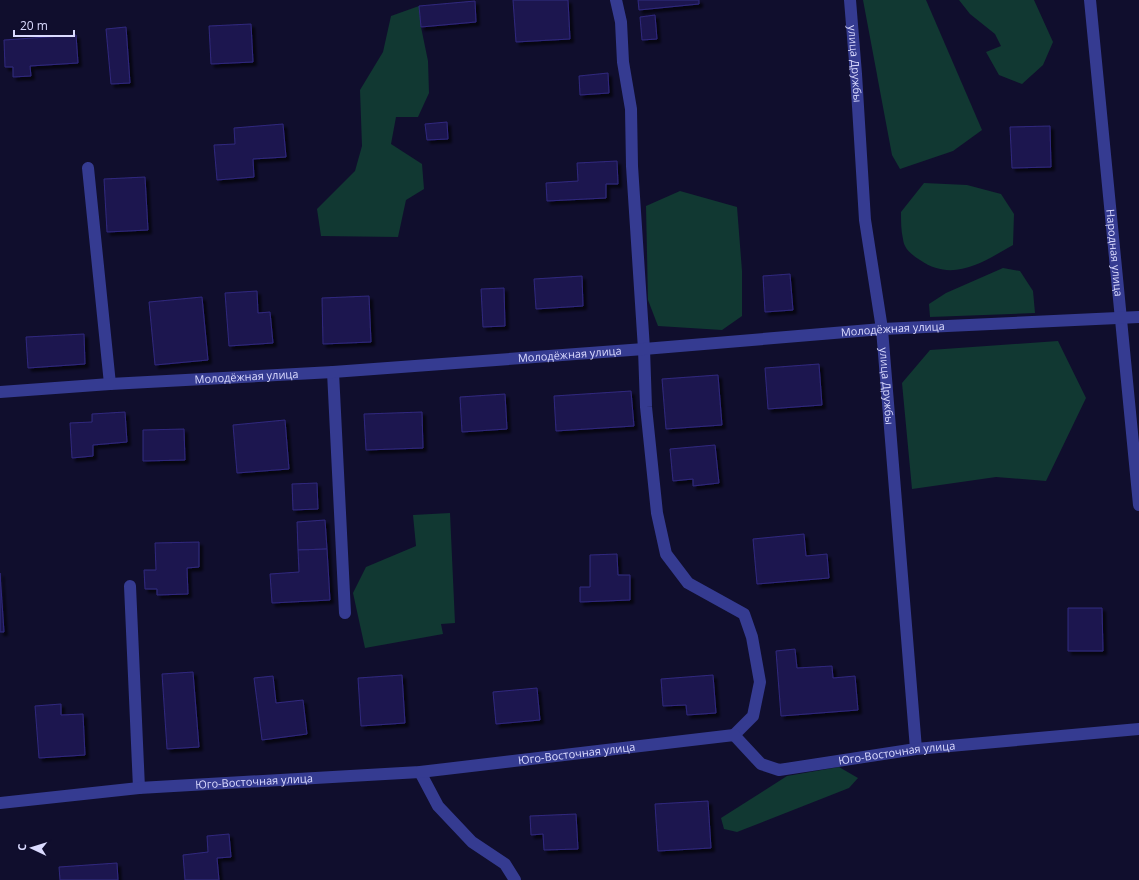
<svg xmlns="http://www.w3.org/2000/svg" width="1139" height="880" font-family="'Open Sans',sans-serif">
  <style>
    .green { fill: #113832 }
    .building { fill: #1e1850; stroke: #30287e; filter: url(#shadow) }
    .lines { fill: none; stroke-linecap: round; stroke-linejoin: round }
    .minor { stroke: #353b91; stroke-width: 12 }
    .labels { text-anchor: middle; stroke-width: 3.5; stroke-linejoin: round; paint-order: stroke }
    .street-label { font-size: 11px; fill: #dbdbff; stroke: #100e2d }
  </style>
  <defs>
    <filter id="shadow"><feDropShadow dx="3.5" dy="3.5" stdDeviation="1" flood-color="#0009"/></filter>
  </defs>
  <rect width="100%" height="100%" fill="#100e2d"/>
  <g class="green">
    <path d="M863,0H926L982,130L953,151L900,169L892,155Z"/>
    <path d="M959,0H1034L1053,42L1043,65L1022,84L999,75L986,52L1001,46L995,34L970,14Z"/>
    <path d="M419,6L421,27L428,61L429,93L418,117H396L391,144L422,164L424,189L406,200L398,237L321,236L317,209L355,171L362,146L360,90L383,52L391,16Z"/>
    <path d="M924,183L967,185L1001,194L1014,214L1013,245C983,262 953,283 920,260C912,255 904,249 903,239C901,231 901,221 901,212Z"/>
    <path d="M680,191L737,207L742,271V316L722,330L658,326L648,300L646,206Z"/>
    <path d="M1003,268L1020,271L1033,291L1035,313L930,317L929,304L946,293Z"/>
    <path d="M1058,341L1086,398L1046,481L996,477L912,489L902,383L930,350Z"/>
    <path d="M450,513L455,623L441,624L443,634L365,648L353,593L366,567L416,546L413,515Z"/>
    <path d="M839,767L858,778L849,788L737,832L724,829L721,818L787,776Z"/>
  </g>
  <g class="building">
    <path d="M513,0H568L570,39L516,42Z"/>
    <path d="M638,0H699V4L639,10Z"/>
    <path d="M475,1L476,22L421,27L419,6Z"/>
    <path d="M655,15L657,39L642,40L640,17Z"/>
    <path d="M251,24L253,62L211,64L209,26Z"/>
    <path d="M126,27L130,83L111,84L106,29Z"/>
    <path d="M76,35L78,63L30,66L31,76L13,77V67H5L4,40Z"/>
    <path d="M608,73L609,93L580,95L579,76Z"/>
    <path d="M447,122L448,139L427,140L425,124Z"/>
    <path d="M283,124L286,157L253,159L254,177L217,180L214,145L235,144L234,128Z"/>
    <path d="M1050,126L1051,167L1012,168L1010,127Z"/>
    <path d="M617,161L618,184H606V198L547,201L546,183L578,181L577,163Z"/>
    <path d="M145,177L148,230L107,232L104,179Z"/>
    <path d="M790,274L793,310L765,312L763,276Z"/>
    <path d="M582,276L583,306L536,309L534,279Z"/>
    <path d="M504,288L505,326L483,327L481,289Z"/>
    <path d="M257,291L258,313L270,312L273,343L229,346L225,293Z"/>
    <path d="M369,296L371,342L323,344L322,298Z"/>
    <path d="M202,297L208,360L155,365L149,302Z"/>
    <path d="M84,334L85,364L28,368L26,337Z"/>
    <path d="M819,364L822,405L768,409L765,368Z"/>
    <path d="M718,375L722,425L666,429L662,379Z"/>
    <path d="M631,391L634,426L556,431L554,396Z"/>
    <path d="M505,394L507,429L462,432L460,397Z"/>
    <path d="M125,412L127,442L93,445V456L72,458L70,423L92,422V414Z"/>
    <path d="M422,412L423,448L366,450L364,414Z"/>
    <path d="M285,420L289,469L237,473L233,425Z"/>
    <path d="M184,429L185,460L143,461V430Z"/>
    <path d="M715,445L719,483L693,486V479L673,481L670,449Z"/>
    <path d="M317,483L318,509L293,510L292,484Z"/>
    <path d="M325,520L327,549L298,550L297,522Z"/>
    <path d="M804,534L806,556L827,554L829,578L757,584L753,539Z"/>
    <path d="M199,542V567L187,568L188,594L157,595V589H145L144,570H156L155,543Z"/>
    <path d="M327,549L330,600L272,603L270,574L299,572L298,550Z"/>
    <path d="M617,554L618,575H630V600L580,602V587H590V555Z"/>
    <path d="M0,573L4,632H0Z"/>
    <path d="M1068,608H1102L1103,651H1068Z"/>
    <path d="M795,649L797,668L832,666L833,678L855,676L858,710L781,716L776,651Z"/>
    <path d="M193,672L199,747L167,749L162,674Z"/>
    <path d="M402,675L405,723L361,726L358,678Z"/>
    <path d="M713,675L716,713L687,715L686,705L663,706L661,679Z"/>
    <path d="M273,676L276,703L303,700L307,734L262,740L254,678Z"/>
    <path d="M537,688L540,720L496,724L493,692Z"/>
    <path d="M61,704V715L83,714L85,755L39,758L35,706Z"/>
    <path d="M708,801L711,848L658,851L655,804Z"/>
    <path d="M576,814L578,849L544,850L543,834L531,835L530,816Z"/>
    <path d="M229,834L231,857L217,858L219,880H185L183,855L208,852L207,836Z"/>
    <path d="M117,863L118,880H60L59,867Z"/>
  </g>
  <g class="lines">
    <g class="minor">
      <path d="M616,0L621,22L623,62L631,109L632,166L644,349L646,407L657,513L666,554L688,583L744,614L752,637L760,682L753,716L734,735"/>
      <path id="s1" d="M850,0L856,74L865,220L882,329L916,749"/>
      <path id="s2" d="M1090,0L1139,505"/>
      <path d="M88,168L110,384"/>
      <path d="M333,372L345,613"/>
      <path id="s3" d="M0,392L110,384L333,372L644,349L882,329L1139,317"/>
      <path d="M130,586L139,788"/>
      <path d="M420,772L438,806L472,842L505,864L515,880"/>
      <path id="s4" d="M0,803L139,788L420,772L734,735L761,764L779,770L916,749L1139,729"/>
    </g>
  </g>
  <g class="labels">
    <g class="street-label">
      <text dy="4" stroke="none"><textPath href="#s1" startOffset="64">улица Дружбы</textPath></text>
      <text dy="4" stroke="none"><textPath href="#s2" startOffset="254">Народная улица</textPath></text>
      <text dy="4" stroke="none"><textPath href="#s3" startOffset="895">Молодёжная улица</textPath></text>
      <text dy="4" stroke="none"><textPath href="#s3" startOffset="571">Молодёжная улица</textPath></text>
      <text dy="4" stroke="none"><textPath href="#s3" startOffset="247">Молодёжная улица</textPath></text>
      <text dy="4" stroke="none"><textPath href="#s1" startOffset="388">улица Дружбы</textPath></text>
      <text dy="4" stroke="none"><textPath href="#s4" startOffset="579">Юго-Восточная улица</textPath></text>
      <text dy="4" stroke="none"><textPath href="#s4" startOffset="915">Юго-Восточная улица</textPath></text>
      <text dy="4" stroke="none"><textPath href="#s4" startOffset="255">Юго-Восточная улица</textPath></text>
    </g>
  </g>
  <g transform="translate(32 848) rotate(274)" stroke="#100e2d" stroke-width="3" paint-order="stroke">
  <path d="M0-3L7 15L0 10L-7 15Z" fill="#dbdbff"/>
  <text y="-6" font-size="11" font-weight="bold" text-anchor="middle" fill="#dbdbff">С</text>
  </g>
  <path d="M14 30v6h60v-6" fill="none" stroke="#dbdbff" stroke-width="2"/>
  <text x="20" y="30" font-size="12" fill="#dbdbff" stroke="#100e2d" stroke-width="3" paint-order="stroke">20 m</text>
</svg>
